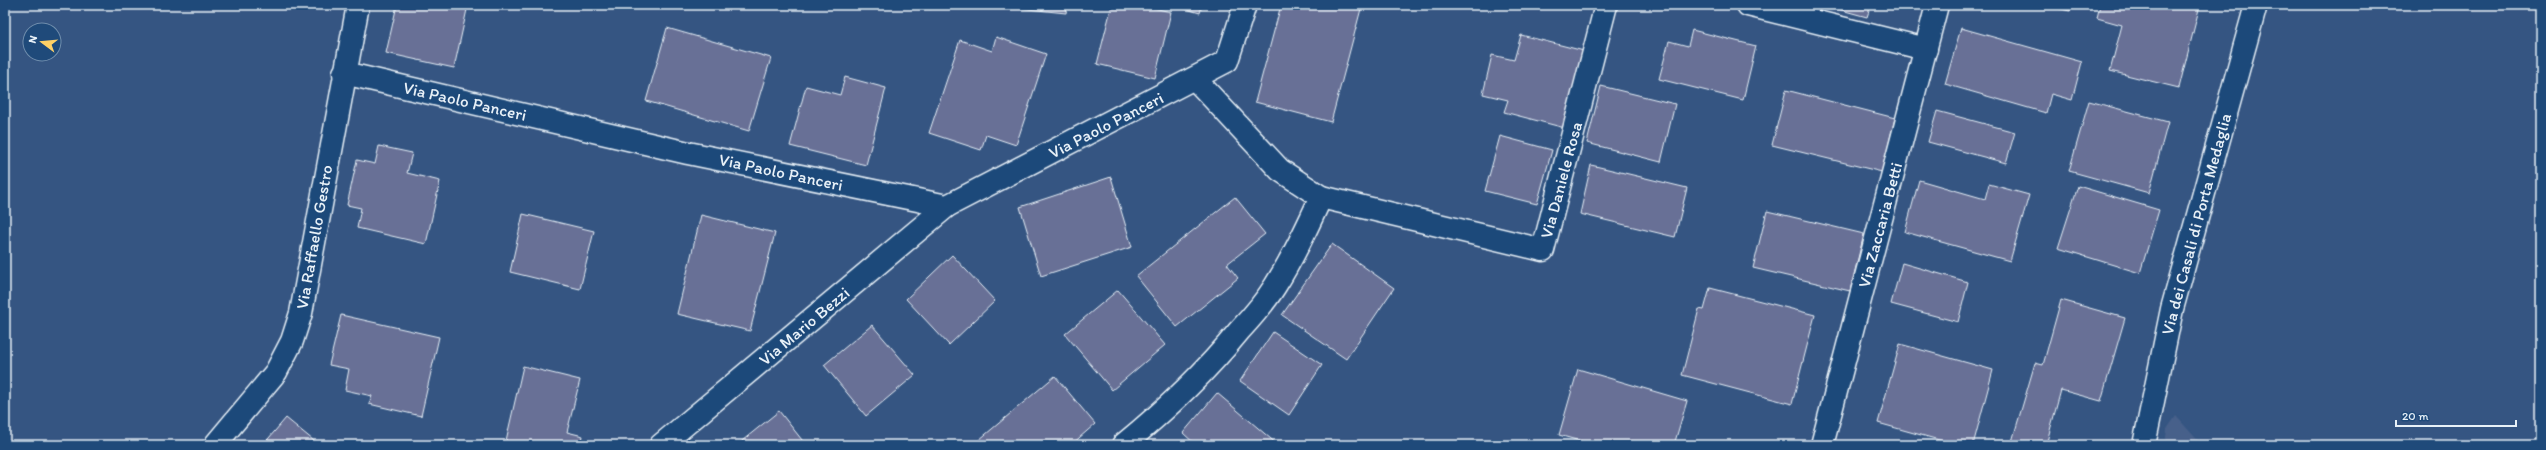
<svg xmlns="http://www.w3.org/2000/svg" width="2546" height="450" font-family="Itim,sans-serif">
  <style>
    .built { fill: #47608a }
    .building { fill: #687096; stroke: #e8f1f8 }
    .lines { fill: none; stroke-linecap: round; stroke-linejoin: round }
    .minor-casing { stroke: #e8f1f8; stroke-width: 25 }
    .minor { stroke: #1f4a7a; stroke-width: 22 }
    .labels { text-anchor: middle; stroke-width: 3; stroke-linejoin: round; paint-order: stroke }
    .street-label { font-size: 17px; fill: #e8f1f8; stroke: #1f4a7a }
  </style>
  <rect width="100%" height="100%" fill="#355582"/>
  <filter id="ink" filterUnits="userSpaceOnUse"><feTurbulence type="fractalNoise" baseFrequency=".025" numOctaves="2"/><feDisplacementMap in="SourceGraphic" scale="8" xChannelSelector="R" yChannelSelector="G"/><feConvolveMatrix kernelMatrix="1 2 1 2 8 2 1 2 1" color-interpolation-filters="sRGB"/></filter>
  <g filter="url(#ink)">
    <path class="built" d="M2176,416L2202,445H2165L2167,429Z"/>
    <g class="building">
      <path d="M397,5H468L454,68L386,53Z"/>
      <path d="M917,5H932L931,9Z"/>
      <path d="M988,5H1067L1066,13Z"/>
      <path d="M1112,5H1140L1171,12L1155,78L1097,64Z"/>
      <path d="M1172,5H1202L1200,13Z"/>
      <path d="M1281,5H1362L1331,122L1255,102Z"/>
      <path d="M1823,5H1871L1867,17Z"/>
      <path d="M2043,5H2071L2070,11Z"/>
      <path d="M2100,5H2200L2179,88L2110,71L2122,25L2097,18Z"/>
      <path d="M667,28L771,58L749,131L646,101Z"/>
      <path d="M1961,28L2082,62L2072,100L2051,94L2046,113L1945,84Z"/>
      <path d="M1692,30L1756,46L1743,100L1659,79L1669,41L1688,46Z"/>
      <path d="M1521,35L1584,51L1565,128L1504,112L1508,100L1483,94L1492,55L1514,60Z"/>
      <path d="M996,37L1046,54L1016,145L986,135L981,150L929,133L960,40L992,51Z"/>
      <path d="M845,77L886,88L866,165L790,146L806,86L840,95Z"/>
      <path d="M1601,86L1675,104L1661,162L1587,143Z"/>
      <path d="M1786,90L1895,118L1882,172L1772,145Z"/>
      <path d="M2089,101L2168,122L2149,193L2069,171Z"/>
      <path d="M1937,111L2015,132L2006,163L1928,142Z"/>
      <path d="M1500,136L1552,150L1537,204L1485,191Z"/>
      <path d="M379,146L412,153L407,173L440,181L426,244L357,228L361,208L347,205L357,160L375,164Z"/>
      <path d="M1591,165L1687,188L1675,237L1580,214Z"/>
      <path d="M1111,177L1132,247L1041,276L1020,207Z"/>
      <path d="M1919,180L1985,199L1989,184L2029,195L2010,261L1905,232Z"/>
      <path d="M2078,186L2159,210L2140,273L2058,248Z"/>
      <path d="M1235,197L1265,234L1227,264L1238,278L1177,327L1136,276Z"/>
      <path d="M1767,211L1864,234L1850,291L1753,268Z"/>
      <path d="M523,214L594,231L580,289L510,272Z"/>
      <path d="M701,215L775,233L750,331L677,314Z"/>
      <path d="M1332,244L1394,288L1346,359L1282,315Z"/>
      <path d="M952,255L995,301L949,345L906,299Z"/>
      <path d="M1902,263L1968,282L1958,322L1891,304Z"/>
      <path d="M1710,288L1815,315L1792,404L1682,375L1699,309L1704,310Z"/>
      <path d="M1118,290L1165,345L1112,390L1065,334Z"/>
      <path d="M2061,300L2125,318L2101,401L2061,390L2046,445H2011L2035,363L2043,365Z"/>
      <path d="M341,315L439,337L421,416L369,404L372,396L345,390L349,369L329,365Z"/>
      <path d="M872,325L915,375L866,416L824,365Z"/>
      <path d="M1273,332L1322,365L1289,415L1240,381Z"/>
      <path d="M1900,344L1993,370L1973,445H1957L1878,423Z"/>
      <path d="M523,366L580,380L567,432L583,436L581,445H505Z"/>
      <path d="M1578,369L1687,401L1674,445H1594L1559,435Z"/>
      <path d="M1055,376L1095,424L1071,445H973Z"/>
      <path d="M1217,393L1278,445H1196L1183,433Z"/>
      <path d="M779,411L806,445H737Z"/>
      <path d="M286,418L319,445H263Z"/>
    </g>
    <g class="lines">
      <defs>
        <g id="minor">
          <path d="M1748,5L1926,49"/>
          <path d="M344,73L688,153L947,206L1227,61L1245,5"/>
          <path d="M1321,197L1543,250L1606,5"/>
          <path d="M215,445L276,372L292,341L301,313L358,5"/>
          <path d="M661,445L947,206"/>
          <path d="M1123,445C1166,410 1204,374 1239,331C1252,317 1265,302 1275,286C1293,258 1307,228 1321,197L1280,170L1195,79"/>
          <path d="M1822,445L1937,5"/>
          <path d="M2144,445L2172,309L2256,5"/>
        </g>
      </defs>
      <use href="#minor" class="minor-casing"/>
      <use href="#minor" class="minor"/>
    </g>
  </g>
  <g class="labels">
    <g class="street-label">
      <text transform="translate(465 101) rotate(13)" y="6">Via Paolo Panceri</text>
      <text transform="translate(1106 125) rotate(-27)" y="6">Via Paolo Panceri</text>
      <text transform="translate(781 172) rotate(12)" y="6">Via Paolo Panceri</text>
      <text transform="translate(1561 180) rotate(-75)" y="6">Via Daniele Rosa</text>
      <text transform="translate(2196 224) rotate(-75)" y="6">Via dei Casali di Porta Medaglia</text>
      <text transform="translate(1880 225) rotate(-75)" y="6">Via Zaccaria Betti</text>
      <text transform="translate(314 237) rotate(-80)" y="6">Via Raffaello Gestro</text>
      <text transform="translate(804 326) rotate(-40)" y="6">Via Mario Bezzi</text>
    </g>
  </g>
  <rect width="2546" height="450" fill="none" stroke="#1f4a7a" stroke-width="20"/>
  <rect x="10" y="10" width="2526" height="430" fill="none" stroke="#e8f1f8" stroke-width="1.5" filter="url(#ink)"/>
  <g transform="translate(42 42) rotate(286)"><circle r="19" fill="#1f4a7a" stroke="#6f8dac"/>
  <path d="M0-3L7 15L0 10L-7 15Z" fill="#ffd166"/>
  <text y="-6" font-size="11" font-weight="bold" text-anchor="middle" fill="#e8f1f8">N</text>
  </g>
  <path d="M2396 420v6h120v-6" fill="none" stroke="#e8f1f8" stroke-width="2"/>
  <text x="2402" y="420" font-size="12" fill="#e8f1f8" stroke="#1f4a7a" stroke-width="3" paint-order="stroke">20 m</text>
</svg>
